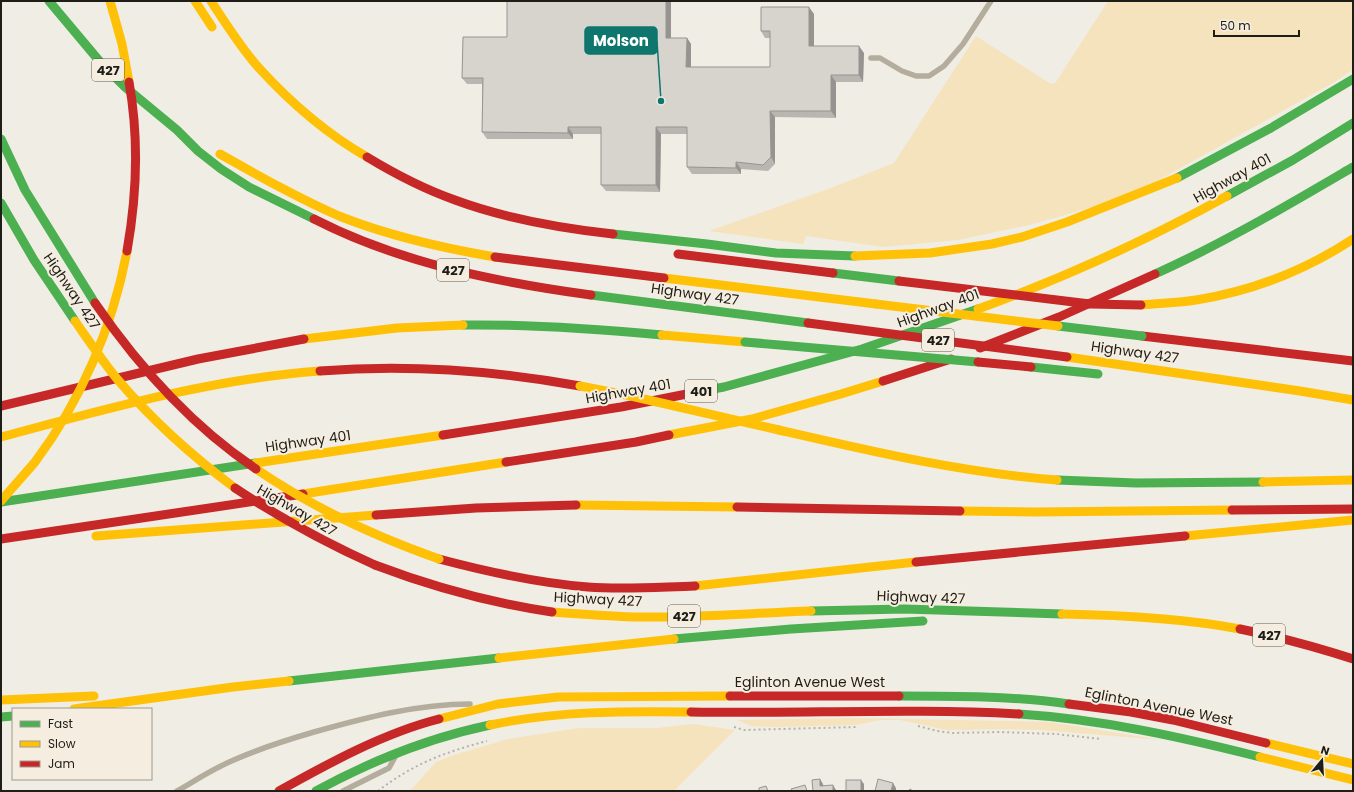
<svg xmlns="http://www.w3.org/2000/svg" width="1354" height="792" font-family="Poppins,sans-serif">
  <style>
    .green { fill: #f5e3bd }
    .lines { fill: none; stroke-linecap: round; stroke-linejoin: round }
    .path { stroke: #b7b2a6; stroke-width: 2; stroke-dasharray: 2 3; stroke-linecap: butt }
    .lane { stroke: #b4ad9d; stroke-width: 5.5 }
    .fast { stroke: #4caf50; stroke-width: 9 }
    .slow { stroke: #ffc107; stroke-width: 9 }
    .jam { stroke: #c62828; stroke-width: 9 }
    .fast-bridge { stroke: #4caf50; stroke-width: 9 }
    .slow-bridge { stroke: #ffc107; stroke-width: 9 }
    .jam-bridge { stroke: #c62828; stroke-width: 9 }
    .wall { fill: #b9b6b1 }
    .shaded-wall { fill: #969490 }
    .building { fill: #d7d4ce; stroke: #969490 }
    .labels { text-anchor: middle; stroke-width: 4; stroke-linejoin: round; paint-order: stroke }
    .shield { fill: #f5eee0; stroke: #5f5c54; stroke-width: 1 }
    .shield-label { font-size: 13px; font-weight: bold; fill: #1f1d18 }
    .street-label { font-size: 14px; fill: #1f1d18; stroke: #f5eee0 }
    .leader { fill: none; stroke: #0f766e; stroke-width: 1.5 }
    .callout-dot { fill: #0f766e; stroke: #f5eee0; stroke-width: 1.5 }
    .callout { fill: #0f766e; stroke: #0f766e; stroke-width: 1.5 }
    .callout-label { font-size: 15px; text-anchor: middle; font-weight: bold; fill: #fff }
  </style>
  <rect width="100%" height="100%" fill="#f0ede5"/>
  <g class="green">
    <path d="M1108,1H1353V70L1333,83L1157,181L1093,207L1033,224L958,240L883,247L806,236L803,244L709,231L831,188L894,163L976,36L1051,84L1056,82Z"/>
    <path d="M856,718L1049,722L1163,740L1040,730L1003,729L947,730L900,720H881L856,725L778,727L751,726L737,720Z"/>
    <path d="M693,724L735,730L674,791H410L436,762L451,756L508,739L579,728H657Z"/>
  </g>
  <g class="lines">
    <g class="path">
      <path d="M918,726L937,731L953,733L1000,732L1056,734L1101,739"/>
      <path d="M734,727L744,730L857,727"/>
      <path d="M378,791C413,764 445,752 487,741"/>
    </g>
    <g class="lane">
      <path d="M871,58H880L902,71L916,76H929L944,66L963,44L991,1"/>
      <path d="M177,791C191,783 205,774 219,767C248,752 283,741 314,732C364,718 417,704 470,704"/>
      <path d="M343,791L389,768L395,757"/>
    </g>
    <g class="fast">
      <path d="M49,1L101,63L125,87L177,130L198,151L221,169L249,187L314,219"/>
      <path d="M1,139L25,190L95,303"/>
      <path d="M1177,178L1271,128L1353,79"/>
      <path d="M1227,196L1293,160L1353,123"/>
      <path d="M1,203L34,260L75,321"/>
      <path d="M613,234L707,244L776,253L855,256"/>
      <path d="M833,273L899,281"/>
      <path d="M1155,274C1224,243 1288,205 1353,167"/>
      <path d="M591,295L808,323"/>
      <path d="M463,325C529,324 596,329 662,335"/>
      <path d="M1031,367L1098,374"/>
      <path d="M702,391L724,387L862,349L978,309"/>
      <path d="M1057,480L1136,483L1263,482"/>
      <path d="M1,502L256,463"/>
      <path d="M811,611L904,609L1062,614"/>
      <path d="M674,639L791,629L923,621"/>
      <path d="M289,681L499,658"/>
      <path d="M899,696C955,696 1013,696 1069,704"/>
      <path d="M1019,714C1100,719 1181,737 1260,757"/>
      <path d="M1,717L13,716"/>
      <path d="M316,791C371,761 428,738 490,725"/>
    </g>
    <g class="slow">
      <path d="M195,1L212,27"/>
      <path d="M211,1C226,24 241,48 259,68C290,102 327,134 367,157"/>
      <path d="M220,154C259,176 298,198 339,216C389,236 442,248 495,257"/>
      <path d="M855,256L930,253L992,244L1022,237L1067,222L1177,178"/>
      <path d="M664,278L876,304"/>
      <path d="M1141,305C1159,303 1178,303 1196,300C1252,291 1306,270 1353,239"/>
      <path d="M978,309C1064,278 1147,240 1227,196"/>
      <path d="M662,335L745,342"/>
      <path d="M304,339L397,328L463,325"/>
      <path d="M1067,357L1300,391L1353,400"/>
      <path d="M779,430C870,451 963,473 1057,480"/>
      <path d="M669,435L752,419L841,394L883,381"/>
      <path d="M1,437C106,409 211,379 320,371"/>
      <path d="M256,463L443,435"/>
      <path d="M1263,482L1353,480"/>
      <path d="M303,494L506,462"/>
      <path d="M576,505L737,507"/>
      <path d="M960,511L1036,512L1232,510"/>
      <path d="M96,536L376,515"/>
      <path d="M1185,536L1353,520"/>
      <path d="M695,586L916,562"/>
      <path d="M552,612C579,614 607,616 634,617C693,618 752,613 811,611"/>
      <path d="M1062,614C1121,615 1182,618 1240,629"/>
      <path d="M499,658L674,639"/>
      <path d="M1,700L94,696"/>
      <path d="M74,709L233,687L289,681"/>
      <path d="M439,719L498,704L558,697L730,696"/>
      <path d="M490,725C556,711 624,711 691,712"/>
      <path d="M1266,743L1353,764"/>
      <path d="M1260,757L1353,780"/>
    </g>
    <g class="jam">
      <path d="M367,157C395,174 424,189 455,200C506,219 559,228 613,234"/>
      <path d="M314,219C400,263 496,282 591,295"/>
      <path d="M678,254L833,273"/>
      <path d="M495,257L664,278"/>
      <path d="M1142,336L1353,361"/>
      <path d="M980,348L1059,317L1155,274"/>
      <path d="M320,371C409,364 492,370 580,386"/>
      <path d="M883,381L951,359"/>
      <path d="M1,406L198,359L304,339"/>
      <path d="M443,435L621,407L702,391"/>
      <path d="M506,462L636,442L669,435"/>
      <path d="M737,507L960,511"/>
      <path d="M1232,510L1353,509"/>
      <path d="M376,515L476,508L576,505"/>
      <path d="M1,539L303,494"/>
      <path d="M439,559C488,572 537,583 588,587C624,590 659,587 695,586"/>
      <path d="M916,562L1185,536"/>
      <path d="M375,565C433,587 491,603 552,612"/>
      <path d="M1240,629C1279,637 1316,647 1353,659"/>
      <path d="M730,696H899"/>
      <path d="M1069,704L1131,712L1173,720L1266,743"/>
      <path d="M691,712C800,714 910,708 1019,714"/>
      <path d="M279,791C329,763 384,733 439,719"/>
    </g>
    <g class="fast-bridge">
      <path d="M1058,326L1142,336"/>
      <path d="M745,342L978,362"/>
    </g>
    <g class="slow-bridge">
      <path d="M110,1L122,44L129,82"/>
      <path d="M876,304L1058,326"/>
      <path d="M75,321C89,341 103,362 118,380C153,421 192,456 235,488"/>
      <path d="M580,386L631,396L779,430"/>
      <path d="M256,469C313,508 374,536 439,559"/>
      <path d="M1,501C12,488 24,475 35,462C81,401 113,326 127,251"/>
    </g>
    <g class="jam-bridge">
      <path d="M127,251C137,195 139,138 129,82"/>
      <path d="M899,281L1090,304L1141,305"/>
      <path d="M95,303C139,367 192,426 256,469"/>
      <path d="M808,323L1067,357"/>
      <path d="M978,362L1031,367"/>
      <path d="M235,488C280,518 326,543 375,565"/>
    </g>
  </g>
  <path class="wall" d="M507,1H671V38H687L691,44V67H770V38H765L761,31L814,14V46L864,53L863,82H836V118L775,117V164L768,171L741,169V174H692L687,167V134H661L660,192L606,191L601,185V134H573V139H487L482,132V84H467L462,78L507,37Z"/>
  <g class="shaded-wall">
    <path d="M666,1H671V44L666,38Z"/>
    <path d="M809,7L814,14V52L809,46Z"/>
    <path d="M687,38L691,44V73L686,67Z"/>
    <path d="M859,46L864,53L863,82L859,75Z"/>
    <path d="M831,75L836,82V118L831,111Z"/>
    <path d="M770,111L775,117V164L771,157Z"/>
    <path d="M568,127L573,134V139L568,133Z"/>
    <path d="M656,127L661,134L660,192L656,185Z"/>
    <path d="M736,162L741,169V174L736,168Z"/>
    <path d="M820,779L823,784L824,791L820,786Z"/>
    <path d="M861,780L864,784V791H861Z"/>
    <path d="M893,783L896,788V791H891Z"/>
    <path d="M833,785L836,790V791H833Z"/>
  </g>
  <g class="building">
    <path d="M507,1H666V38H687L686,67H770V31H761V7H809V46H859V75H831V111H770L771,157L763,165L736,162V168L687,167V127H656V185H601V127H568V133L482,132L483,78H462L463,37H507Z"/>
    <path d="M820,779V786L833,785V791H813L812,780Z"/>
    <path d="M878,779L893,783L891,791H875Z"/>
    <rect x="846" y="780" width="15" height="11"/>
    <path d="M805,785L807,791H792L791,789Z"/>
    <path d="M766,786L768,791H759V788Z"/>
    <path d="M910,789L913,791H908Z"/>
  </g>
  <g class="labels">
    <g class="shield">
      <rect x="92" y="59" width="32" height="22" rx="3"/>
      <rect x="437" y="259" width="32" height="22" rx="3"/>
      <rect x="922" y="329" width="32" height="22" rx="3"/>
      <rect x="685" y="380" width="32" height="22" rx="3"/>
      <rect x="668" y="605" width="32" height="22" rx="3"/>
      <rect x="1253" y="624" width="32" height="22" rx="3"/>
    </g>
    <g class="shield-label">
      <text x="108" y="75">427</text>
      <text x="453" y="275">427</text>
      <text x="938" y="345">427</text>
      <text x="701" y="396">401</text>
      <text x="684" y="621">427</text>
      <text x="1269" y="640">427</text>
    </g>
    <g class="street-label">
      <text transform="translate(1232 178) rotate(-29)" y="5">Highway 401</text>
      <text transform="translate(72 291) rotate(56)" y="5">Highway 427</text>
      <text transform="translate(695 294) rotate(8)" y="5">Highway 427</text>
      <text transform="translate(938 308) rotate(-20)" y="5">Highway 401</text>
      <text transform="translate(1135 352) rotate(8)" y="5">Highway 427</text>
      <text transform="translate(628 391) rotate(-10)" y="5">Highway 401</text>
      <text transform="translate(308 441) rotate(-8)" y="5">Highway 401</text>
      <text transform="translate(297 510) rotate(30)" y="5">Highway 427</text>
      <text transform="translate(921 597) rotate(2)" y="5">Highway 427</text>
      <text transform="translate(598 599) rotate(3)" y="5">Highway 427</text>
      <text x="810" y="687">Eglinton Avenue West</text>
      <text transform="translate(1159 706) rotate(11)" y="5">Eglinton Avenue West</text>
    </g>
  </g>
  <path class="leader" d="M661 101L657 41"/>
  <circle class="callout-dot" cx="661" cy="101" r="4"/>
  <rect class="callout" x="585" y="27" width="72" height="27" rx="4"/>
  <g class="callout-label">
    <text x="621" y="46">Molson</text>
  </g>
  <rect width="1354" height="792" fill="none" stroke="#1f1d18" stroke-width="4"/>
  <rect x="12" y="708" width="140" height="72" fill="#f5eee0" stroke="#9f9a90"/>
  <rect x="20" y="721" width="20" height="6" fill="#4caf50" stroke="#9f9a90"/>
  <text x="48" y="728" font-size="12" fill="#1f1d18">Fast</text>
  <rect x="20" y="741" width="20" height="6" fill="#ffc107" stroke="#9f9a90"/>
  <text x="48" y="748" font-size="12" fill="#1f1d18">Slow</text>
  <rect x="20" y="761" width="20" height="6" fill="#c62828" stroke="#9f9a90"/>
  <text x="48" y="768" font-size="12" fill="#1f1d18">Jam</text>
  <g transform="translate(1322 760) rotate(18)" stroke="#f5eee0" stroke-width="3" paint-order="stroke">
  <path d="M0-3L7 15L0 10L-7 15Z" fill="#1f1d18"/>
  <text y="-6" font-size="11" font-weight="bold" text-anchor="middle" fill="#1f1d18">N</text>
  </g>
  <path d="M1214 30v6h85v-6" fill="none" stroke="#1f1d18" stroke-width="2"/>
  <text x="1220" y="30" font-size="12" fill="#1f1d18" stroke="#f5eee0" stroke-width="3" paint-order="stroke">50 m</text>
</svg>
